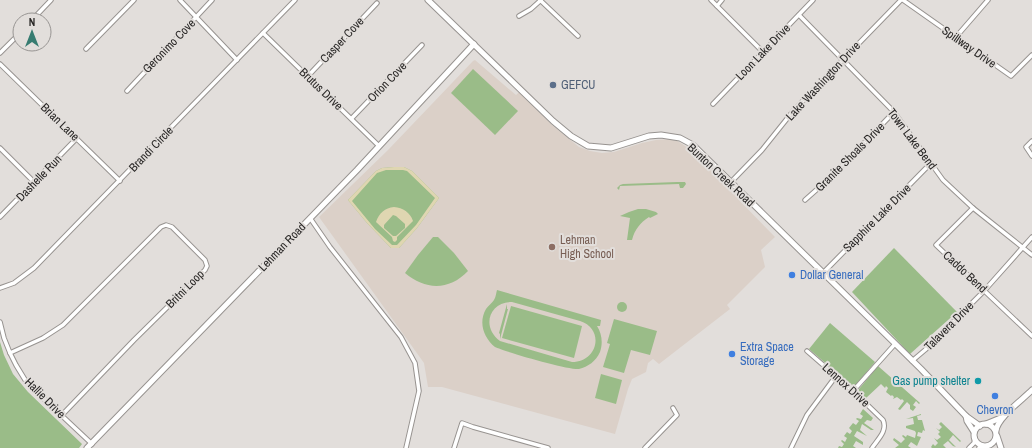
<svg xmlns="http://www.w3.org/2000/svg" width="1032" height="448" font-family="'Archivo Narrow',sans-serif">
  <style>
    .built { fill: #dbd0c8 }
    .green { fill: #9abc88; fill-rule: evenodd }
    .sand { fill: #dfd6b1; fill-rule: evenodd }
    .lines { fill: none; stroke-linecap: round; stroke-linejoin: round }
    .street-casing { stroke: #979390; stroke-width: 5.5 }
    .secondary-casing { stroke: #979390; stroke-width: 7 }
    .street { stroke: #fff; stroke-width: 3.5 }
    .secondary { stroke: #fff; stroke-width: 5 }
    .service-dot { fill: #5c6f8a; stroke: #e2dedb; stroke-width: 1.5 }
    .education-dot { fill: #8d6e63; stroke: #e2dedb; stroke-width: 1.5 }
    .shop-dot { fill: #3f7fe0; stroke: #e2dedb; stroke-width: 1.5 }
    .culture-dot { fill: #0f9aa8; stroke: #e2dedb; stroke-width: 1.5 }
    .labels { text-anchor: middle; stroke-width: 4; stroke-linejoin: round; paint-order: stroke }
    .street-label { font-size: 12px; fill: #292726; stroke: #e2dedb }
    .service-label { font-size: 12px; fill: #4e5e75; stroke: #e2dedb; text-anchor: start }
    .education-label { font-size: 12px; fill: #785e54; stroke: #e2dedb; text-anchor: start }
    .shop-label { font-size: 12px; fill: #366cbe; stroke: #e2dedb; text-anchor: start }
    .culture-label { font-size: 12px; fill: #0d838f; stroke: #e2dedb; text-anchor: end }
  </style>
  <rect width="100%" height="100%" fill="#e2dedb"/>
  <path class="built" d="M475,60L516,95L519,92L552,125L579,147L590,151L602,153L614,152L642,143L656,140L673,139L679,142L694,152L739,195L737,198L775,237L761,250L765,267L727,305L730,309L659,364L653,359L648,363L646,372L632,379L628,389L615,434L442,387H428L424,363L319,217L388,150L473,61Z"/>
  <g class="green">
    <path d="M473,69L518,111L495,135L451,93Z"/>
    <path d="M394,167H404L412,171L439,198L417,228L399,248H391L367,223L348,200L376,171L382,168Z"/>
    <path d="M677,182H685L686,184L683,188H680L679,184L620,186L619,190L617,188L620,185L623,184Z"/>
    <path d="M638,209H646L656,212L658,214L650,218L649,217C640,223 635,229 632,240H627L630,218L620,216L629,212Z"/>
    <path d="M433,237H438L454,253L468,271C449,291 425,290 405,273L418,255Z"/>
    <path d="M894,248L957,312L910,354L852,292Z"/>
    <path d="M497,290L601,320L600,326H597C602,334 603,343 600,352C596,361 588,367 579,369C568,370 506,352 495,347C484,338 478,323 486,309C488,306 492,303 494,300C496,297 496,293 497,290ZM512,302L580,321C605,329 598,362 572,362L500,341C481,327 489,302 512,302Z"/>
    <circle cx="622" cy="307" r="5"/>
    <path d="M507,304V309H508L500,339V334L499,333Z"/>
    <path d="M511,306L582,326L574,358L502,338Z"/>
    <path d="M614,319L657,331L650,355L631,350L624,373L603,367L610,344L607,343Z"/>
    <path d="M830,323L875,362L856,385H851L809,349Z"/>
    <path d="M0,342L4,355L13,374L28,392L82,444L79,448H0Z"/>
    <path d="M878,366L920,403L919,404L916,401L913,405L916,407L913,411L910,409V405L907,402L900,410L898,409L904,401L902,399L901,400L897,397L893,399L894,397L892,395L891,396L886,392L888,388L886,386L885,388L881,384L865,399L859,394V389Z"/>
    <path d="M601,374L622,380L616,404L595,398Z"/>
    <path d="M863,409L873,418L871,421L867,420L864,423L874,430H871L862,424L860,430L867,436L857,431L854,436L863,442V445L856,441L853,446L856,448H838L839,446L842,447L844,444L841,441L842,440L845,442L847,438L844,436L847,432L850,434L852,431L849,428L853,423L856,425L859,421L856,419L857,418L861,419L863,416L860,414Z"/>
    <path d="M921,414V415L917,416L918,420H922L925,431L923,430L922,433L918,432L917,436L921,437L917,446L911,442L908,446L911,448H895L899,445L893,440L894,438L901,443L905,439L902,436L903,435L906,437L907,435L915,438L916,433L915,431L906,428V426L914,424L913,418L906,419Z"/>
    <path d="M941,422L961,441L960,442L953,435L949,440L956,447L953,446L948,441L943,445L946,448H932L931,447L933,444L935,446L938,443L934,438L937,440L941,437L938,434L940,432L936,428L939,430L942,427L939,424Z"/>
  </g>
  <g class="sand">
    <path d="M394,167H404L412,171L439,198L417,228L399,248H391L367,223L348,200L376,171L382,168ZM386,170H403L407,171L435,198L416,225L397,245H392L375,229L352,201L377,173Z"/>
    <path d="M394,207C403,208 410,212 413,221L397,237V240L395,242L393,241L392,237L376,222C379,213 385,208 394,207ZM393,215L396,216L405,224V228L396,236H393L384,228V225Z"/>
  </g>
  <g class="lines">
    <defs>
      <g id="street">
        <path d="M180,0L237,60"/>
        <path d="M540,0L578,36"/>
        <path d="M711,0L762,51"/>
        <path d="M903,0L1011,76L1032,55"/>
        <path d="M717,6L722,0"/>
        <path d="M799,15L894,112L943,180L973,208L1032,255"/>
        <path d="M519,16L531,9L541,0"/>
        <path d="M32,20L51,0"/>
        <path d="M263,33L379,146"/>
        <path d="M956,37L988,0"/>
        <path d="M86,49L134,0"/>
        <path d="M0,53L20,33"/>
        <path d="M0,64L120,181"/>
        <path d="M308,76L377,3"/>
        <path d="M127,91L212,0"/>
        <path d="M713,104L813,0"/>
        <path d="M352,118L422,45"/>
        <path d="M1032,141L1026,147L1032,156"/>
        <path d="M0,148L34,182"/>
        <path d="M731,182L762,150L794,110L901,0"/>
        <path d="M805,200L832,176L894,112"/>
        <path d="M973,208L936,245L1032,336"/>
        <path d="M0,217L77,138"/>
        <path d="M310,218L330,247L401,337L415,363L419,391L406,448"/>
        <path d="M823,273L931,163"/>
        <path d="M0,288L14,283L34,268L295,0"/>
        <path d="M0,322L4,338L10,353L16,365L27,383L92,444"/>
        <path d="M807,351L853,391L883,420C888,431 877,440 872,448"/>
        <path d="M10,353L43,338L63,325L161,227L166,225L172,227L205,260L207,266L205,270L134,340L62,415"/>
        <path d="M912,361L925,350L984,291L1032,237"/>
        <path d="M853,391L895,344"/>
        <path d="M454,448L462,423L473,427L548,448"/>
        <path d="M645,448L677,415L673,408"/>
        <path d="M791,448L807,415L836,376"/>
        <path d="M969,448L974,443L975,438"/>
        <path d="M979,448L985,446"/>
      </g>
      <g id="secondary">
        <path d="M428,0L553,121L571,136L588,146L611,148L649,136L661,135L680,138L693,145L921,369L966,416L980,426"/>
        <path d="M966,416L967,421L974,432"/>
        <circle cx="985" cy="435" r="11"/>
        <path d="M986,424L1003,417"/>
        <path d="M996,431C997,418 1022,400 1032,390"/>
        <path d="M997,436L1001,448"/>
        <path d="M87,448L357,170L474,44"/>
      </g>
    </defs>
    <use href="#street" class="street-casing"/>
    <use href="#secondary" class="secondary-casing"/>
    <use href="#street" class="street"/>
    <use href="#secondary" class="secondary"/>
  </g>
  <circle class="service-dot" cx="553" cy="85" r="4"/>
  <circle class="education-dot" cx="552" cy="247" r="4"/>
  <g class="shop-dot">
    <circle cx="792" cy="275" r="4"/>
    <circle cx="732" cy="354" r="4"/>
    <circle cx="995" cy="396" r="4"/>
  </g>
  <circle class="culture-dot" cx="978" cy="381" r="4"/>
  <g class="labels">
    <g class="street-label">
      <text transform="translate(342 40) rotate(-47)" y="4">Casper Cove</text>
      <text transform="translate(169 46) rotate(-46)" y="4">Geronimo Cove</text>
      <text transform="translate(969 47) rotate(35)" y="4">Spillway Drive</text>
      <text transform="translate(763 52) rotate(-46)" y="4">Loon Lake Drive</text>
      <text transform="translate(823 81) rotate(-47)" y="4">Lake Washington Drive</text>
      <text transform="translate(387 82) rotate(-46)" y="4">Orion Cove</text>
      <text transform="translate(321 89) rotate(44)" y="4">Brutus Drive</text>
      <text transform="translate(60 122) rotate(44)" y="4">Brian Lane</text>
      <text transform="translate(912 139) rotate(53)" y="4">Town Lake Bend</text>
      <text transform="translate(151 149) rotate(-46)" y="4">Brandi Circle</text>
      <text transform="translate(850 157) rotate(-45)" y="4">Granite Shoals Drive</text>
      <text transform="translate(721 175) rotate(43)" y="4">Bunton Creek Road</text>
      <text transform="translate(39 178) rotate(-46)" y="4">Dashelle Run</text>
      <text transform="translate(877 218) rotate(-45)" y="4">Sapphire Lake Drive</text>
      <text transform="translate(282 247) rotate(-46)" y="4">Lehman Road</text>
      <text transform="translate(965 272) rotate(43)" y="4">Caddo Bend</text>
      <text transform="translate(185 289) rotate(-45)" y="4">Britni Loop</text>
      <text transform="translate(949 326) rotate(-45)" y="4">Talavera Drive</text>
      <text transform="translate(846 385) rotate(42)" y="4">Lennox Drive</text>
      <text transform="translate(45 398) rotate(45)" y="4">Hallie Drive</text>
    </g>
    <g class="service-label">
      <text x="561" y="89">GEFCU</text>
    </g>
    <g class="education-label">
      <text x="560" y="244">Lehman<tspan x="560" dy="14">High School</tspan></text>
    </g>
    <g class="shop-label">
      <text x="800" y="279">Dollar General</text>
      <text x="740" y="351">Extra Space<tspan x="740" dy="14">Storage</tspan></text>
      <text x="995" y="414" text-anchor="middle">Chevron</text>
    </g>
    <g class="culture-label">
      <text x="970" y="385">Gas pump shelter</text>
    </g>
  </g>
  <g transform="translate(32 32)"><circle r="19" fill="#e2dedb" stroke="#989593"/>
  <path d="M0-3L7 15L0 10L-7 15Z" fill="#377c71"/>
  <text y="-6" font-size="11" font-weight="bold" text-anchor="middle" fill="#292726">N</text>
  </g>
</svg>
